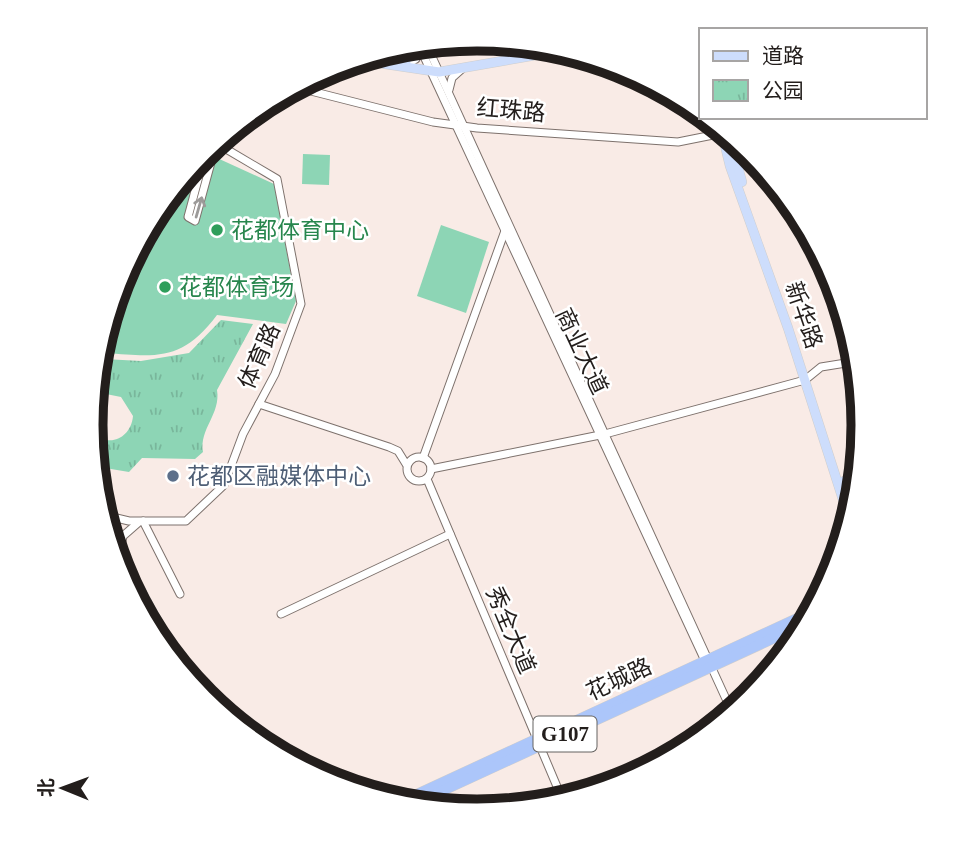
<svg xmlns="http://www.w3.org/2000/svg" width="955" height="851" font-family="'Times New Roman','Noto Sans SC',serif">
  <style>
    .grass { fill: #8dd5b5 }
    .park { fill: url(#park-tufts) }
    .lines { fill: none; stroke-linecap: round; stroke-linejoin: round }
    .minor-casing { stroke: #7d716c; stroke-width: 9 }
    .major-casing { stroke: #cfcecd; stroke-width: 10 }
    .highway-casing { stroke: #cfcecd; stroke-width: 11 }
    .minor { stroke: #fff; stroke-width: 7 }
    .major { stroke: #cdddfc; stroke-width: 9 }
    .highway { stroke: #acc6fa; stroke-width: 10 }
    .oneway { stroke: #9c9a99 }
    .leisure-dot { fill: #2e9e5b; stroke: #fff; stroke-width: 2.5 }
    .service-dot { fill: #5c6f8a; stroke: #fff; stroke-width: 2.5 }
    .labels { text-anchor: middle; stroke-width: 5; stroke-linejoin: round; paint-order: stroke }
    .shield { fill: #fff; stroke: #656260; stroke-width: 2 }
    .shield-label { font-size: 21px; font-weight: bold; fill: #231e1c }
    .street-label { font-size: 23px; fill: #231e1c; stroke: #fff }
    .leisure-label { font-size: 23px; fill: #27864d; stroke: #fff; text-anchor: start }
    .service-label { font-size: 23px; fill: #4e5e75; stroke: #fff; text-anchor: start }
    .rim { fill: none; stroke: #231e1c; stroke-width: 9 }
  </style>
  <defs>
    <pattern id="park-tufts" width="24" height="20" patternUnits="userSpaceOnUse" patternTransform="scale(1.75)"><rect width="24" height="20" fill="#8dd5b5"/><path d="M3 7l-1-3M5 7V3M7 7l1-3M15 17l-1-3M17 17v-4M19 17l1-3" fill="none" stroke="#79b69b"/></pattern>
  </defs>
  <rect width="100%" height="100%" fill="#f9ebe6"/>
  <g class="grass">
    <path d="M204,152L274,184L296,301L286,324L217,315C182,361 159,357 105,353L120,277Z"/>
    <path d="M303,154L330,155L329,185L302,184Z"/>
    <path d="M441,225L489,242L466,313L417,296Z"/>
  </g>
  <path class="park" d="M221,320L253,324L217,390C221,414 199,429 203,452L195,459L142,458L129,472L99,467L92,432C109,449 131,438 133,416L121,397L106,394L96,399L104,359L141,361L189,353Z"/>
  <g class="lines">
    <defs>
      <g id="minor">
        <path d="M428,48L732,712"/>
        <path d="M421,50L707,665"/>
        <path d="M409,63L416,59L419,50"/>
        <path d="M299,88L433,122L477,128L678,142L723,133"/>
        <path d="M449,90L452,78L462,69"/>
        <path d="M206,150L188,217L195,221L216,144"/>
        <path d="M735,165L755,162L754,156"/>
        <path d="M259,404L389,447L398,451L406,464"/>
        <circle cx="419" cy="469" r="12"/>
        <path d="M423,458L506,228"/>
        <path d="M431,469L605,434L805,380L821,367L852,362"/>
        <path d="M427,479L561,796"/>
        <path d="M108,516L129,521H186L224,485L243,434L275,374L301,304L277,179L216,143"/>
        <path d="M143,521L180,594"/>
        <path d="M120,551L123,536L139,522"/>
        <path d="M281,614L450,534"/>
      </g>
      <g id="major">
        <path d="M382,57L406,62"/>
        <path d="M365,61L439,72L548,53"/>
        <path d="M722,133L730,166L788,328L847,512"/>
        <path d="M730,138L742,182"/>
        <path d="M844,481L850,499"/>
        <path d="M113,537L132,576"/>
        <path d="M130,571L185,671"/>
      </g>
      <g id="highway">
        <path d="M407,799L809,613"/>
        <path d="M420,801L800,626"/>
      </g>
    </defs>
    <use href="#minor" class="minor-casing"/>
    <use href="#major" class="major-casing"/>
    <use href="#highway" class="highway-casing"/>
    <use href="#minor" class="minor"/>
    <use href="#major" class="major"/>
    <use href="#highway" class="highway"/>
  </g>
  <defs><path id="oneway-shaft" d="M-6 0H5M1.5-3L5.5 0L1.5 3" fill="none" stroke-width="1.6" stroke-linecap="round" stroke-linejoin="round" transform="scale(1.75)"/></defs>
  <use class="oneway" href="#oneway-shaft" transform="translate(199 207) rotate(-74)"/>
  <g class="leisure-dot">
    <circle cx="217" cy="230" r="7"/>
    <circle cx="165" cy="287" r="7"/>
  </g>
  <circle class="service-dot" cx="173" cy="476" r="7"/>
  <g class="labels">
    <rect class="shield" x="533.5" y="716.5" width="63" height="35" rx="5"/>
    <g class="shield-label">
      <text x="565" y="741">G107</text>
    </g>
    <g class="street-label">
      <text transform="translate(511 110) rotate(5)" y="8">红珠路</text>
      <text transform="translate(804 315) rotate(71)" y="8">新华路</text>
      <text transform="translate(582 351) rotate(65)" y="8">商业大道</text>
      <text transform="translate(259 356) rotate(-66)" y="8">体育路</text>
      <text transform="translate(511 630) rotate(67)" y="8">秀全大道</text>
      <text transform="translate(619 679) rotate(-25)" y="8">花城路</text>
    </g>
    <g class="leisure-label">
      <text x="231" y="238">花都体育中心</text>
      <text x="179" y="295">花都体育场</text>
    </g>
    <g class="service-label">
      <text x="187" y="484">花都区融媒体中心</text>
    </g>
  </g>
  <path d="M0 0H955V851H0ZM103 425a374 374 0 1 1 748 0a374 374 0 1 1-748 0Z" fill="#fff" fill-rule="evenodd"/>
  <path class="rim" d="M103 425a374 374 0 1 1 748 0a374 374 0 1 1-748 0Z"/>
  <rect x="699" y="28" width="228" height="91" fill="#ffffff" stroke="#a7a5a4" stroke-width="2"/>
  <rect x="713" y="51" width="35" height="10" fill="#cdddfc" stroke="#a7a5a4" stroke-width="2"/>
  <text x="762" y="63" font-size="21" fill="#231e1c">道路</text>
  <rect x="713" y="80" width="35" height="21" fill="url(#park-tufts)" stroke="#a7a5a4" stroke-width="2"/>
  <text x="762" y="98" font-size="21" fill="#231e1c">公园</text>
  <g transform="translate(63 788) rotate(271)" stroke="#ffffff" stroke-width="5" paint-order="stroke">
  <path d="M0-5L12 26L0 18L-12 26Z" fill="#231e1c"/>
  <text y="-10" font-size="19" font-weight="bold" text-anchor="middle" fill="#231e1c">北</text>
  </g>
</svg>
